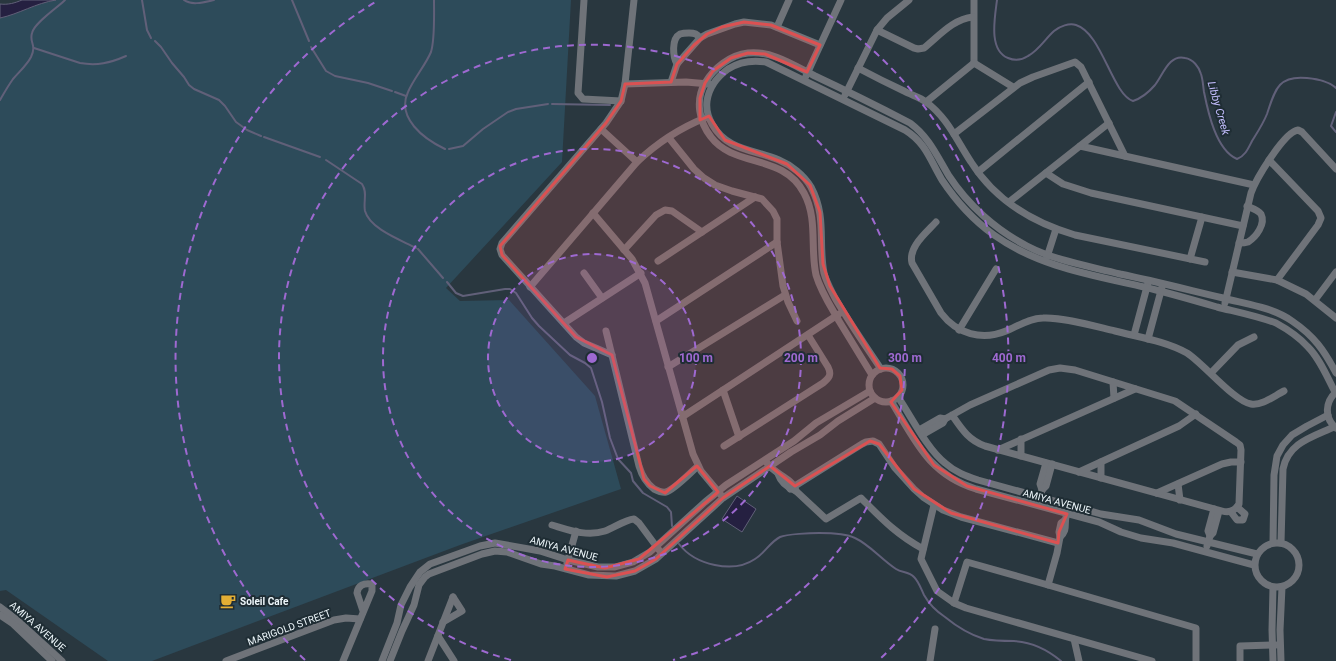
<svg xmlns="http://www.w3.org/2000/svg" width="1336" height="661" font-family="Roboto,sans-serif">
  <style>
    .green { fill: #2d4b5a }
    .water { fill: #252041; stroke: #616079 }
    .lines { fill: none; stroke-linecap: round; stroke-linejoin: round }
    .stream { stroke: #616079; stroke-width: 2 }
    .minor { stroke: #6f7379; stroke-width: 7 }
    .marked { fill: #db5152; fill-opacity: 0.2; stroke: #db5152; stroke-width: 3; stroke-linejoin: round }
    .ring { fill: none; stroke: #9e69d1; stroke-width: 2; stroke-dasharray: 7 5 }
    .labels { text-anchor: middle; stroke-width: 4; stroke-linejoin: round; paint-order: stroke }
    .street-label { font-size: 10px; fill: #eef7fb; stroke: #1f2d34 }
    .poi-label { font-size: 10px; font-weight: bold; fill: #eef7fb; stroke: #1f2d34; text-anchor: start }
    .water-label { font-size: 11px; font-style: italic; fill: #c3bdfd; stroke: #1f2d34 }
    .centre { fill: #9e69d1; stroke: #1f2d34; stroke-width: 2 }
    .ring-label { font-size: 12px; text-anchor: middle; font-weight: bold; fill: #9e69d1; stroke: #1f2d34; stroke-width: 4; stroke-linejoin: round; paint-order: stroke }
  </style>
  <rect width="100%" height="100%" fill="#29373f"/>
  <path class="green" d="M56,0H571L562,162L446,288L460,301L509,300L595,396L621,489L460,545L152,661H108L6,590L0,591V18C19,14 36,3 56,0Z"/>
  <g class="water">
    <path d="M22,0H56C36,3 19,14 0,18V4C8,5 15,3 22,0Z"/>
    <path d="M737,496L756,509L742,532L722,519Z"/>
  </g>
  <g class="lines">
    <g class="stream">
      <path d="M142,0L147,30L151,38"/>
      <path d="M184,0C192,6 205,2 214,0"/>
      <path d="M292,0L309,41"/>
      <path d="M434,0C434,14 435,39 431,52C425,66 414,78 408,92C396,118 424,139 445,149"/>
      <path d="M997,0C995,17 988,50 1008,58C1015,61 1022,60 1028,56C1039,50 1045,39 1054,31C1060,26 1069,23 1076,25C1102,33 1112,94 1133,101C1142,98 1149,92 1155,85C1163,75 1169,54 1185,58C1193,59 1199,67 1201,74C1203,80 1203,86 1204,92C1208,112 1216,150 1237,159C1245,156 1248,149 1252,141C1257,133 1263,124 1267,114C1275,90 1278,75 1307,78C1317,79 1329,81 1336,88"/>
      <path d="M155,41L161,47L172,63L184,77L189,85L194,89L219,100L225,106L236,122L247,130L261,136"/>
      <path d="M311,47L326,71L335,76L368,83L392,91"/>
      <path d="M34,48L80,63C97,66 110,63 126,56"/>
      <path d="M395,92L406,96"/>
      <path d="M0,100C4,93 8,86 13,79C19,72 27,65 31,57C37,44 29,43 32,33C34,23 57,8 65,0"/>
      <path d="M552,104L610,105"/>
      <path d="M1336,112L1331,126L1336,132"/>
      <path d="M264,137L320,157"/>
      <path d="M449,149L463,146L483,129L508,112L516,109L548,104"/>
      <path d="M326,160L362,184C368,193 363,201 365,211C370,229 401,240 416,248"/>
      <path d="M418,249L443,278"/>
      <path d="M447,282L456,293L463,296L505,289H510L516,293L532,318L539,326L570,355L585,363L591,368L602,402L610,438L618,459L631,473L633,481L643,493L667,507L671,512L672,526"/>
      <path d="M679,544C695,565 733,574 755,559C765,553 770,542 780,537C787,534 811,533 819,533C829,533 845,533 855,538C870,545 881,559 896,569C902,573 909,571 914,577C919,582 921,589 924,595C929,604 936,611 945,617C956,626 971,635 984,639C994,641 1004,641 1014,641C1031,642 1048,650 1061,661"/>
    </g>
    <g class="minor">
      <path d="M584,0L578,93L583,99L621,101"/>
      <path d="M974,0V63"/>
      <path d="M777,27L789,0"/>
      <path d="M877,30L914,48L918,49L924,48C939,36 953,19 973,17"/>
      <path d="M974,63L1013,87"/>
      <path d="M677,64C673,57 671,39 680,34C683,33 686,33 689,33C695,33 697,34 700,38"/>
      <path d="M858,68C873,76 889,84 904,91C911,95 920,97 926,102C947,117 957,141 971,162C995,200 1034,223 1075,235L1205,262"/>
      <path d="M806,76L841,0"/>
      <path d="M671,82L677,64L700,38L707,34L735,24L744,22L771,25L820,45"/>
      <path d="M625,84L686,82L709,84"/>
      <path d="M845,95L877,30L887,18L909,0"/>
      <path d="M926,102L974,63"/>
      <path d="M601,129L637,162"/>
      <path d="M954,134L1020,83L1033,77L1075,62L1081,67L1125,156"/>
      <path d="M669,138L694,169L704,178L715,185L732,191L762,199L773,211L777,219V242L783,286L788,302L797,321"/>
      <path d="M1080,146L1254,185"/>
      <path d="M1269,160L1318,211L1321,218L1318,225L1277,280"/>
      <path d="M978,172L1089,82"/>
      <path d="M1046,173L1063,184L1091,193L1243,226"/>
      <path d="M1009,202L1109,123"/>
      <path d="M593,213L632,259L645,283L693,454L701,471L721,495"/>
      <path d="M936,222C926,233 908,247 912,263L941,313C957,334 982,341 1006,331C1018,326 1030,318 1043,318C1063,317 1094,326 1115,331C1138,337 1166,341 1187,353C1204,364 1234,401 1251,404C1262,406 1274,396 1284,391"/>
      <path d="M1239,243C1242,243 1245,243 1248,242C1256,237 1266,224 1261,214C1258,210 1252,208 1247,206"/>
      <path d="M624,250L656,215L665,210L672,211L702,232"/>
      <path d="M1047,257L1056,229"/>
      <path d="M1190,259L1202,217"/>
      <path d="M658,261L755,197"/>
      <path d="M1232,272L1277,280L1306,294L1336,318"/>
      <path d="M584,273L602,298"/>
      <path d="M530,287L637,162C656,144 680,128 705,118"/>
      <path d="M1315,300L1336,272"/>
      <path d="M1225,303L1251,193C1256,179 1284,132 1298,130L1302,132L1336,169"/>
      <path d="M656,321L777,242"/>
      <path d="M564,323L641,273"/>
      <path d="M959,330L996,269"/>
      <path d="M606,331L639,466C642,476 646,483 654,489C658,491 662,493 666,492C674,490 691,472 698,466"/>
      <path d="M1134,335L1148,283"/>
      <path d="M1148,339L1162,287"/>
      <path d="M612,355L584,343L576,337L502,255L500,249L502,243L606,123L621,101L625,84L634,0"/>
      <path d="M668,367L785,295"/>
      <circle cx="886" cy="385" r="17"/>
      <path d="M881,369C865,345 849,322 835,298C831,290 826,281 824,273C818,242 827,217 811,187C804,175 791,165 779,160C754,149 727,151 712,124C708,117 706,109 707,101C709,87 717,77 728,69C739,62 753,60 766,62L905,130C926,143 930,160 942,180C956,201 973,220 994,235C1039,267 1092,275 1144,287C1169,293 1193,300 1217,307C1237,312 1257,316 1276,323C1287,329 1299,337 1308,347C1320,359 1327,377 1335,392"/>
      <path d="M1211,373L1238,345L1254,337"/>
      <path d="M872,375C861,357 850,339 839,321C831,307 821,292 816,275C810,248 818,219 804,193C783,153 734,168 711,137C699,122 695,100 705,83C714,68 730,55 748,53C771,50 795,66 815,76C847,91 879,107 910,123C929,137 937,156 949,176C968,205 996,230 1027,246C1056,261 1089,266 1120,274C1154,281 1189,290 1223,298C1246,304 1272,307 1292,321C1314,336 1324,350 1336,373"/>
      <path d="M1113,382L1114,398"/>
      <path d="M723,390L739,437"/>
      <path d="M1336,392C1325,402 1324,418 1336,428"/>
      <path d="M898,397C911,416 927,449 945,463C955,472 966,476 978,480L1101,514L1139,520L1176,534L1257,554"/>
      <path d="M891,401C915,440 928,474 976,489L1099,522L1121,532L1141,538L1173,543L1254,565"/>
      <path d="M682,417L839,314"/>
      <path d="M919,430L940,418L945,419L970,405L1049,370L1060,368L1075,370L1175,401L1236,442L1240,445L1241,450L1239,504C1235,511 1229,513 1222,511L985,446C968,440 961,428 952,415"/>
      <path d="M922,435L943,423L945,419"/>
      <path d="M724,446L823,383C829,378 832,375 828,367L808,335"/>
      <path d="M998,450L1135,389"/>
      <path d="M1021,456V439"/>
      <path d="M1101,462V478"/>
      <path d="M767,463C775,475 792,477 796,491"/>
      <path d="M1079,472L1179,426L1196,414"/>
      <path d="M778,474C781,483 788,488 796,491L826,519L861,498C882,519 896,534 923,549"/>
      <path d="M1178,484L1180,500"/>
      <path d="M790,489L862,444L866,442L873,441L879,444L895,468L914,489L923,497L943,510L961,517L1058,543"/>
      <path d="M1042,490L1040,484L1046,463"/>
      <path d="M1157,493L1222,464L1231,462H1241"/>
      <path d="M1039,502L1042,490L1046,486L1052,464"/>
      <path d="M934,505L921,559L937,591L954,603L966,608L1152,661"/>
      <path d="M1231,512L1237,520H1243L1245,514L1237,507"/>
      <path d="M552,525C569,530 587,537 605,531C614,528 624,520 634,519L639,523L659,550"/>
      <path d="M1210,536L1208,531L1214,509"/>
      <path d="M1060,537C1068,530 1064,525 1066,517"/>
      <circle cx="1277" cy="565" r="22"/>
      <path d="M1273,543L1274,475L1277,456L1283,445L1292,435L1307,426L1328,415"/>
      <path d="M1281,543L1283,469C1288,443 1312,437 1334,427"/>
      <path d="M1207,546L1210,536L1213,533L1219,511"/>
      <path d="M567,563L576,531"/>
      <path d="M1048,585L1057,553L1060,537L1059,532L1061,523L1065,520"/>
      <path d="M954,603L967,562L1048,585L1196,628V661"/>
      <path d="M0,607L16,619L62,661"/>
      <path d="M0,615L12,623L52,661"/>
      <path d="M443,622L462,611L453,597"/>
      <path d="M438,636L454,661"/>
      <path d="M1074,639L1079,661"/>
      <path d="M226,661L334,620L346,618L360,619"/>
      <path d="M343,661L372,591V586L371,584C364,583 358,585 357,593L363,611"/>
      <path d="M382,661L397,623L401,605L410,587L420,572L430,564L480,546L495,543L540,551L568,560L598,567H615L633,562L650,552L705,502L726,485L794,441L816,423L870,391"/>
      <path d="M390,661L402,631L414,605L419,585L425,577L429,574L482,554L495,551L507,552L541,564L555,566L589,575L616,576L635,571L656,559L723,498L791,452L820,435L838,421L875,398"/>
      <path d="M428,661L453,597"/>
      <path d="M930,661L935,629"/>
      <path d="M1240,661V646L1276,645"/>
      <path d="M1273,661L1272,630L1273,587"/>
      <path d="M1281,661L1280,630L1282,587"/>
    </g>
  </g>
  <path class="marked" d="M744,22L771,25L820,45L807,72L765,54L748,53L731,58L713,71L705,83L700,98V120L709,116L725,140L787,164L810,185L820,212L823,264L830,286L880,368L892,369L900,376L902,390L891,402L934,465L967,486L1067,514L1059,532L1058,543L951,513L914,489L879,444L870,441L795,486L770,466L723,498L656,559L635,571L607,577L565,569L568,560L605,568L639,559L718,492L697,466L665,493L650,486L644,479L612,355L576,337L502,255L500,246L606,123L621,101L625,84L671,82L677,64L694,45L707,34L722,27Z"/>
  <circle cx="592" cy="358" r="104" fill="#9e69d1" fill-opacity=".12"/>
  <g class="ring">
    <circle cx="592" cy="358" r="104"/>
    <circle cx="592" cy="358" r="209"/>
    <path d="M511 660A313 313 0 1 1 673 660"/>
    <path d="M305 660A417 417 0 0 1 377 1M807 1A417 417 0 0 1 879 660"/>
  </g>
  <defs>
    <symbol id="cafe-bare" viewBox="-9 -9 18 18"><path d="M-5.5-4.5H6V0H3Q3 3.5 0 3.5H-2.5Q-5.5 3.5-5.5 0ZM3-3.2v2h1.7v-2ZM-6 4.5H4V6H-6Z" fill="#e3ae34" stroke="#1f2d34" stroke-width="2.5" paint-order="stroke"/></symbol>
  </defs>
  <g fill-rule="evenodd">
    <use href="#cafe-bare" x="217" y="590" width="22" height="22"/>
  </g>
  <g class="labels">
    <g class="street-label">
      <text transform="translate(1057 501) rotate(15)" y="4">AMIYA AVENUE</text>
      <text transform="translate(564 548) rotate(15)" y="4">AMIYA AVENUE</text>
      <text transform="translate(38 626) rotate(41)" y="4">AMIYA AVENUE</text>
      <text transform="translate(289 627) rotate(-20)" y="4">MARIGOLD STREET</text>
    </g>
    <g class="poi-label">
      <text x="240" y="605">Soleil Cafe</text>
    </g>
    <g class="water-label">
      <text transform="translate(1219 108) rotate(74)" y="4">Libby Creek</text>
    </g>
  </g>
  <circle cx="592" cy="358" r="6" class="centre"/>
  <g class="ring-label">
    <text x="696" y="362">100 m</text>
    <text x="801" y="362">200 m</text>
    <text x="905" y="362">300 m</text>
    <text x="1009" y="362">400 m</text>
  </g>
</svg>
